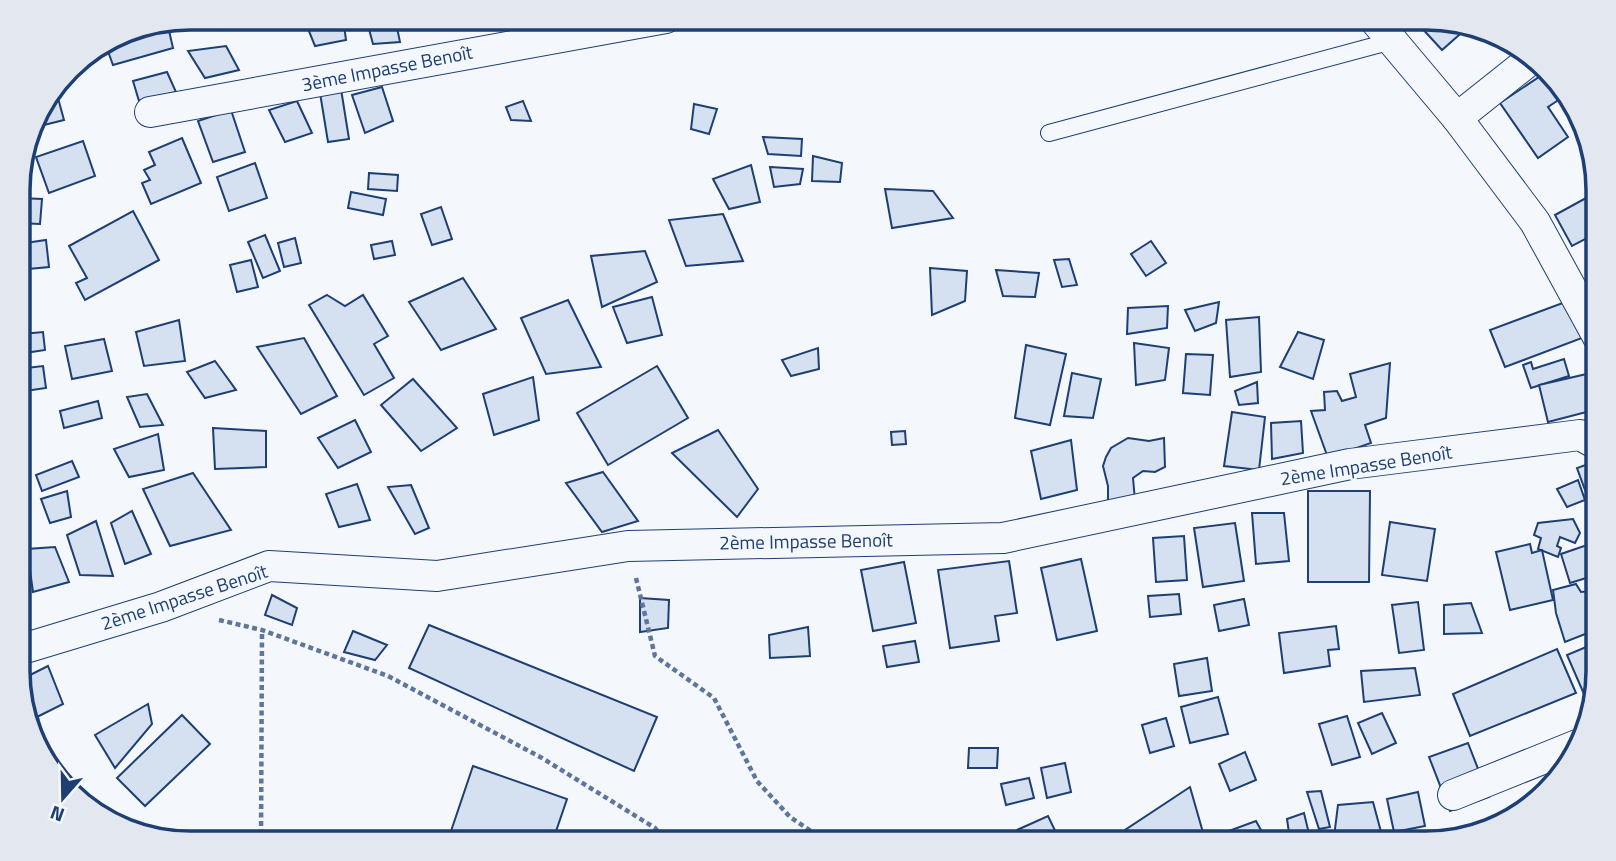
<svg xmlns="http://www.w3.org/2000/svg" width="1616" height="861" font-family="'Titillium Web',sans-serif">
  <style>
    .building { fill: #d5e0f0; stroke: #1d3f73; stroke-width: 2 }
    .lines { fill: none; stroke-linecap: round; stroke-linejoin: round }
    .lane-casing { stroke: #1d3f73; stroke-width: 18 }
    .street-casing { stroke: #1d3f73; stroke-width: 32 }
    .path { stroke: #5e769c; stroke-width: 4.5; stroke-dasharray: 5 3.5; stroke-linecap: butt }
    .lane { stroke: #f4f7fb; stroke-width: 16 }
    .street { stroke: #f4f7fb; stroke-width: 30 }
    .labels { text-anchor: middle; stroke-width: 5; stroke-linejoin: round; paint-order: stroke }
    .street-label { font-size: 19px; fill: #1d3f73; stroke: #f4f7fb }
    .rim { fill: none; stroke: #1d3f73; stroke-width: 3.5 }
  </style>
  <rect width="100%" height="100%" fill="#f4f7fb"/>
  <g class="building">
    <path d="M215,18H274V21L218,30Z"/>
    <path d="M308,18H343L346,40L315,46L304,19Z"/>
    <path d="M366,18H395L400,42L373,44Z"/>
    <path d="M1427,18L1468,27L1442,50L1419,25Z"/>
    <path d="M167,22L173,48L113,65L105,43L124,30Z"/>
    <path d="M226,46L239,70L205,78L188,51Z"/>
    <path d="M88,53L91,62L69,70L76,61Z"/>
    <path d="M167,72L176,92L139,101L133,81Z"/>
    <path d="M1545,73L1569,93L1548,107L1568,137L1538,158L1500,103Z"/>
    <path d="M382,87L393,121L365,133L352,95Z"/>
    <path d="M341,89L349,139L328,142L320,93Z"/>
    <path d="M58,98L64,120L36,127L34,120L35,113L45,101Z"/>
    <path d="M297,101L312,133L285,142L269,110Z"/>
    <path d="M523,101L531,121L511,120L506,107Z"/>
    <path d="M694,104L717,109L709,134L691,129Z"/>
    <path d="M231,110L245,152L213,162L198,121Z"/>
    <path d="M763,137L802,139L801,156L768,154Z"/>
    <path d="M182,138L201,183L151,204L142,183L150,180L144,170L155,165L149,152Z"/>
    <path d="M83,141L95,176L49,193L36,157Z"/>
    <path d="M813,156L842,163L840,182L812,181Z"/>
    <path d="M255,163L267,198L229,211L217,177Z"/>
    <path d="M751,165L760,202L729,209L713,179Z"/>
    <path d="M770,167L803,169L800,184L774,187Z"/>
    <path d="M369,173L398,175L397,191L368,189Z"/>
    <path d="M885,189L933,191L953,218L892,228Z"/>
    <path d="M351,192L386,199L383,215L348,208Z"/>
    <path d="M1597,192V233L1572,246L1555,215Z"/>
    <path d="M19,198L42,199L40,224L18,223Z"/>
    <path d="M441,207L452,239L432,245L421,214Z"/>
    <path d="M133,211L159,260L85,300L76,283L87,278L69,246Z"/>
    <path d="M723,214L743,261L686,266L669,220Z"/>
    <path d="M265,235L280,271L263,278L248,242Z"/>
    <path d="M295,238L301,263L284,267L278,243Z"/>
    <path d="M46,240L49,267L18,270V244Z"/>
    <path d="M392,241L395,255L374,259L371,245Z"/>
    <path d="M1151,241L1166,263L1146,276L1131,254Z"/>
    <path d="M645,251L657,282L602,307L591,256Z"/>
    <path d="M1069,259L1077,285L1062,287L1054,260Z"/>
    <path d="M251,260L258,287L237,292L230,265Z"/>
    <path d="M930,268L967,271L965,301L932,315Z"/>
    <path d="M996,270L1039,273L1035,297L1003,296Z"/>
    <path d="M463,278L496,329L441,350L409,302Z"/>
    <path d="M327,295L345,306L363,295L388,336L374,344L394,378L364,395L309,305Z"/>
    <path d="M652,297L662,335L627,343L613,307Z"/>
    <path d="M568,300L601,367L546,374L521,318Z"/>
    <path d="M1568,301L1582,338L1505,367L1490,330Z"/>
    <path d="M1219,302L1216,323L1195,331L1185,310Z"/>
    <path d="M1168,306L1167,328L1127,334L1128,308Z"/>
    <path d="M1259,317L1261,372L1230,377L1226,320Z"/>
    <path d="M179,320L185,361L144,366L136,332Z"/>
    <path d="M43,332L45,350L25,353L22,334Z"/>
    <path d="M1298,332L1324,340L1313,379L1280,367Z"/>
    <path d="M304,338L337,396L301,414L257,347Z"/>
    <path d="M104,339L112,371L72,379L65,346Z"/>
    <path d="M1134,343L1169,348L1165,380L1136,385Z"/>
    <path d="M1026,345L1066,354L1050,425L1015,418Z"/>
    <path d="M818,348L819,369L791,376L782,360Z"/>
    <path d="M1186,354L1213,355L1210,395L1183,393Z"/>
    <path d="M1564,359L1569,376L1531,388L1523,365L1531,362L1533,369Z"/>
    <path d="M215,361L236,390L205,398L187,372Z"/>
    <path d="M1390,363L1386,418L1365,425L1371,443L1328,458L1311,411L1325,410L1324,392L1337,391L1342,401L1356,397L1350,374Z"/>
    <path d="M43,366L46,388L18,392V369Z"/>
    <path d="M657,366L688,418L608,465L577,413Z"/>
    <path d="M1072,373L1101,379L1093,418L1064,416Z"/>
    <path d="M1591,373L1598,398V409L1548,422L1539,385Z"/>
    <path d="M533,377L539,420L494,435L483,394Z"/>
    <path d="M413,379L457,428L421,451L381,405Z"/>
    <path d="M1257,382L1258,403L1239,405L1235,391Z"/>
    <path d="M147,394L163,425L140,427L127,397Z"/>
    <path d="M98,401L102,418L64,428L60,411Z"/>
    <path d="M1232,412L1265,417L1259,470L1224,466Z"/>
    <path d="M355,420L371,452L338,468L318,438Z"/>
    <path d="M1301,421L1303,453L1272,459L1271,423Z"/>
    <path d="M213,428L266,431V467L215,469Z"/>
    <path d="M718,430L758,489L737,517L672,453Z"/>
    <path d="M905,431L906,444L892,445L891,432Z"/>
    <path d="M158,434L164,470L129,477L114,449Z"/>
    <path d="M1128,438L1149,441L1164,438L1165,467L1155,472L1143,471L1133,478L1135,500L1108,503V486L1103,466L1106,457L1111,448Z"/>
    <path d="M1071,440L1077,490L1041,499L1031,451Z"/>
    <path d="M72,461L79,477L42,491L36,475Z"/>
    <path d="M1591,463L1598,485L1585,490L1577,468Z"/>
    <path d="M603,472L638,521L602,532L566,483Z"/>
    <path d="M193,473L231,530L170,546L143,489Z"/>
    <path d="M1578,480L1585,500L1567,507L1557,489Z"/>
    <path d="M357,484L370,520L339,527L326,494Z"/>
    <path d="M411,485L429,528L415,534L388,487Z"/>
    <path d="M67,491L71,517L50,523L41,499Z"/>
    <path d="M1308,491H1370L1369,582H1308Z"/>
    <path d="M132,511L151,554L125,564L111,523Z"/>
    <path d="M1252,513H1284L1289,561L1256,564Z"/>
    <path d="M1573,519L1580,533L1575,543L1560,537L1557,546L1561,548L1558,557L1538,549L1541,538L1534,535L1538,523Z"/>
    <path d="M96,521L113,576L80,575L67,535Z"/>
    <path d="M1390,522L1435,529L1427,581L1382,575Z"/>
    <path d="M1235,523L1244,581L1203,587L1194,528Z"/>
    <path d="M1184,536L1187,580L1156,582L1153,538Z"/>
    <path d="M1530,544L1532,553L1542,550L1553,600L1510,610L1496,552Z"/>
    <path d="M1587,545L1596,575L1570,583L1561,554Z"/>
    <path d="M55,547L69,582L33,592L27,549Z"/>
    <path d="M1081,559L1097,631L1057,640L1041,568Z"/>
    <path d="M1009,561L1017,613L995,616L999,641L950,648L938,570Z"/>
    <path d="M904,562L916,623L873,631L861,570Z"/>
    <path d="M1576,584L1581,592L1592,591L1598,604V629L1565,642L1556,613L1553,590Z"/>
    <path d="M1179,594L1181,614L1150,617L1148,596Z"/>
    <path d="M272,595L297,608L292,625L265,615Z"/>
    <path d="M640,598L669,600L668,628L640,632Z"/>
    <path d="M1244,599L1249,625L1219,631L1214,605Z"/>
    <path d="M1418,602L1424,650L1399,653L1392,605Z"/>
    <path d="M1471,603L1482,633L1444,634V605Z"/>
    <path d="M429,625L657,717L634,771L409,668Z"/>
    <path d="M1336,626L1339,649L1328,650L1330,666L1284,673L1279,633Z"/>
    <path d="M808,627L810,656L770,658L769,635Z"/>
    <path d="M353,631L387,645L375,660L344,652Z"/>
    <path d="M915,641L919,662L887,667L883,646Z"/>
    <path d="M1598,642V671L1592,699L1587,701L1567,655Z"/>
    <path d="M1557,649L1576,693L1470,736L1453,694Z"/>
    <path d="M1207,658L1212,691L1179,696L1174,664Z"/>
    <path d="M48,666L63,704L33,719L22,679Z"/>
    <path d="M1415,668L1420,695L1364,702L1361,671Z"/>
    <path d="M1218,697L1228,734L1190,743L1181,707Z"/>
    <path d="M148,704L152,724L115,768L95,735Z"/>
    <path d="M1382,713L1396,743L1372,754L1358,723Z"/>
    <path d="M182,715L210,744L145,806L117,778Z"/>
    <path d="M1347,716L1360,757L1332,765L1319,724Z"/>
    <path d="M1166,718L1174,746L1150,753L1142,725Z"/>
    <path d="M1468,743L1489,797L1450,811L1429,757Z"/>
    <path d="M969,748H998L997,768H968Z"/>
    <path d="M1245,752L1256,780L1230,791L1219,764Z"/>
    <path d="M1065,763L1071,792L1047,798L1041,768Z"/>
    <path d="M473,766L567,799L552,843H447Z"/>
    <path d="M1029,778L1034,798L1006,805L1001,784Z"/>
    <path d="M1190,787L1206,843H1129L1125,830Z"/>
    <path d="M1321,791L1330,827L1319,829L1307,792Z"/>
    <path d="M1418,792L1425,826L1394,832L1387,799Z"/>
    <path d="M1373,802L1384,843H1315L1334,837L1338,805Z"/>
    <path d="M1304,813L1310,838L1290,840L1287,819Z"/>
    <path d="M1048,816L1061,843H1024L1017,830Z"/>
    <path d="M1256,821L1268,843H1219L1215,836Z"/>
  </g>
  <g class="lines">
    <defs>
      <path id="lane" d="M1049,133L1392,41"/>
      <g id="street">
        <path d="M1373,18L1457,118L1535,222L1598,337"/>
        <path d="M150,112L666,18"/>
        <path d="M1457,118L1530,60"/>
        <path d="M19,650L161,607L269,566L437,576L628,546L1003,538L1350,464L1580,435L1598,445"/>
        <path d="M1453,795L1582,743"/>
      </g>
    </defs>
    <use href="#lane" class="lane-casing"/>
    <use href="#street" class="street-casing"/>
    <g class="path">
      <path d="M636,578L655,656L714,698L757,781L790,817L829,843"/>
      <path d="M219,620L262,630L388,676L542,758L655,828L667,843"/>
      <path d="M27,714L40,721L34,735"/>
      <path d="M261,843L262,631"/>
    </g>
    <use href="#lane" class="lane"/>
    <use href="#street" class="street"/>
  </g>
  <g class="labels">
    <g class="street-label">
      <text transform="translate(387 68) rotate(-11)" y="7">3ème Impasse Benoît</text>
      <text transform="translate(1366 465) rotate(-9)" y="7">2ème Impasse Benoît</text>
      <text transform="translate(806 541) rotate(-1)" y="7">2ème Impasse Benoît</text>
      <text transform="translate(184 597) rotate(-18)" y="7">2ème Impasse Benoît</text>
    </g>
  </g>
  <path d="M0 0H1616V861H0ZM190 30H1426A160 160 0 0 1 1586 190V671A160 160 0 0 1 1426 831H190A160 160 0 0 1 30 671V190A160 160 0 0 1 190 30Z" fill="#e3e8f0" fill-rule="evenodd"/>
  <path class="rim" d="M190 30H1426A160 160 0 0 1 1586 190V671A160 160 0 0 1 1426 831H190A160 160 0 0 1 30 671V190A160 160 0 0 1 190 30Z"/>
  <g transform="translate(63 798) rotate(200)" stroke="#f4f7fb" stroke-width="5" paint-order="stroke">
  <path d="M0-5L12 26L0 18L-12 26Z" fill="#1d3f73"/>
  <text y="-10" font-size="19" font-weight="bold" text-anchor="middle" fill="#1d3f73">N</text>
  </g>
</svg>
